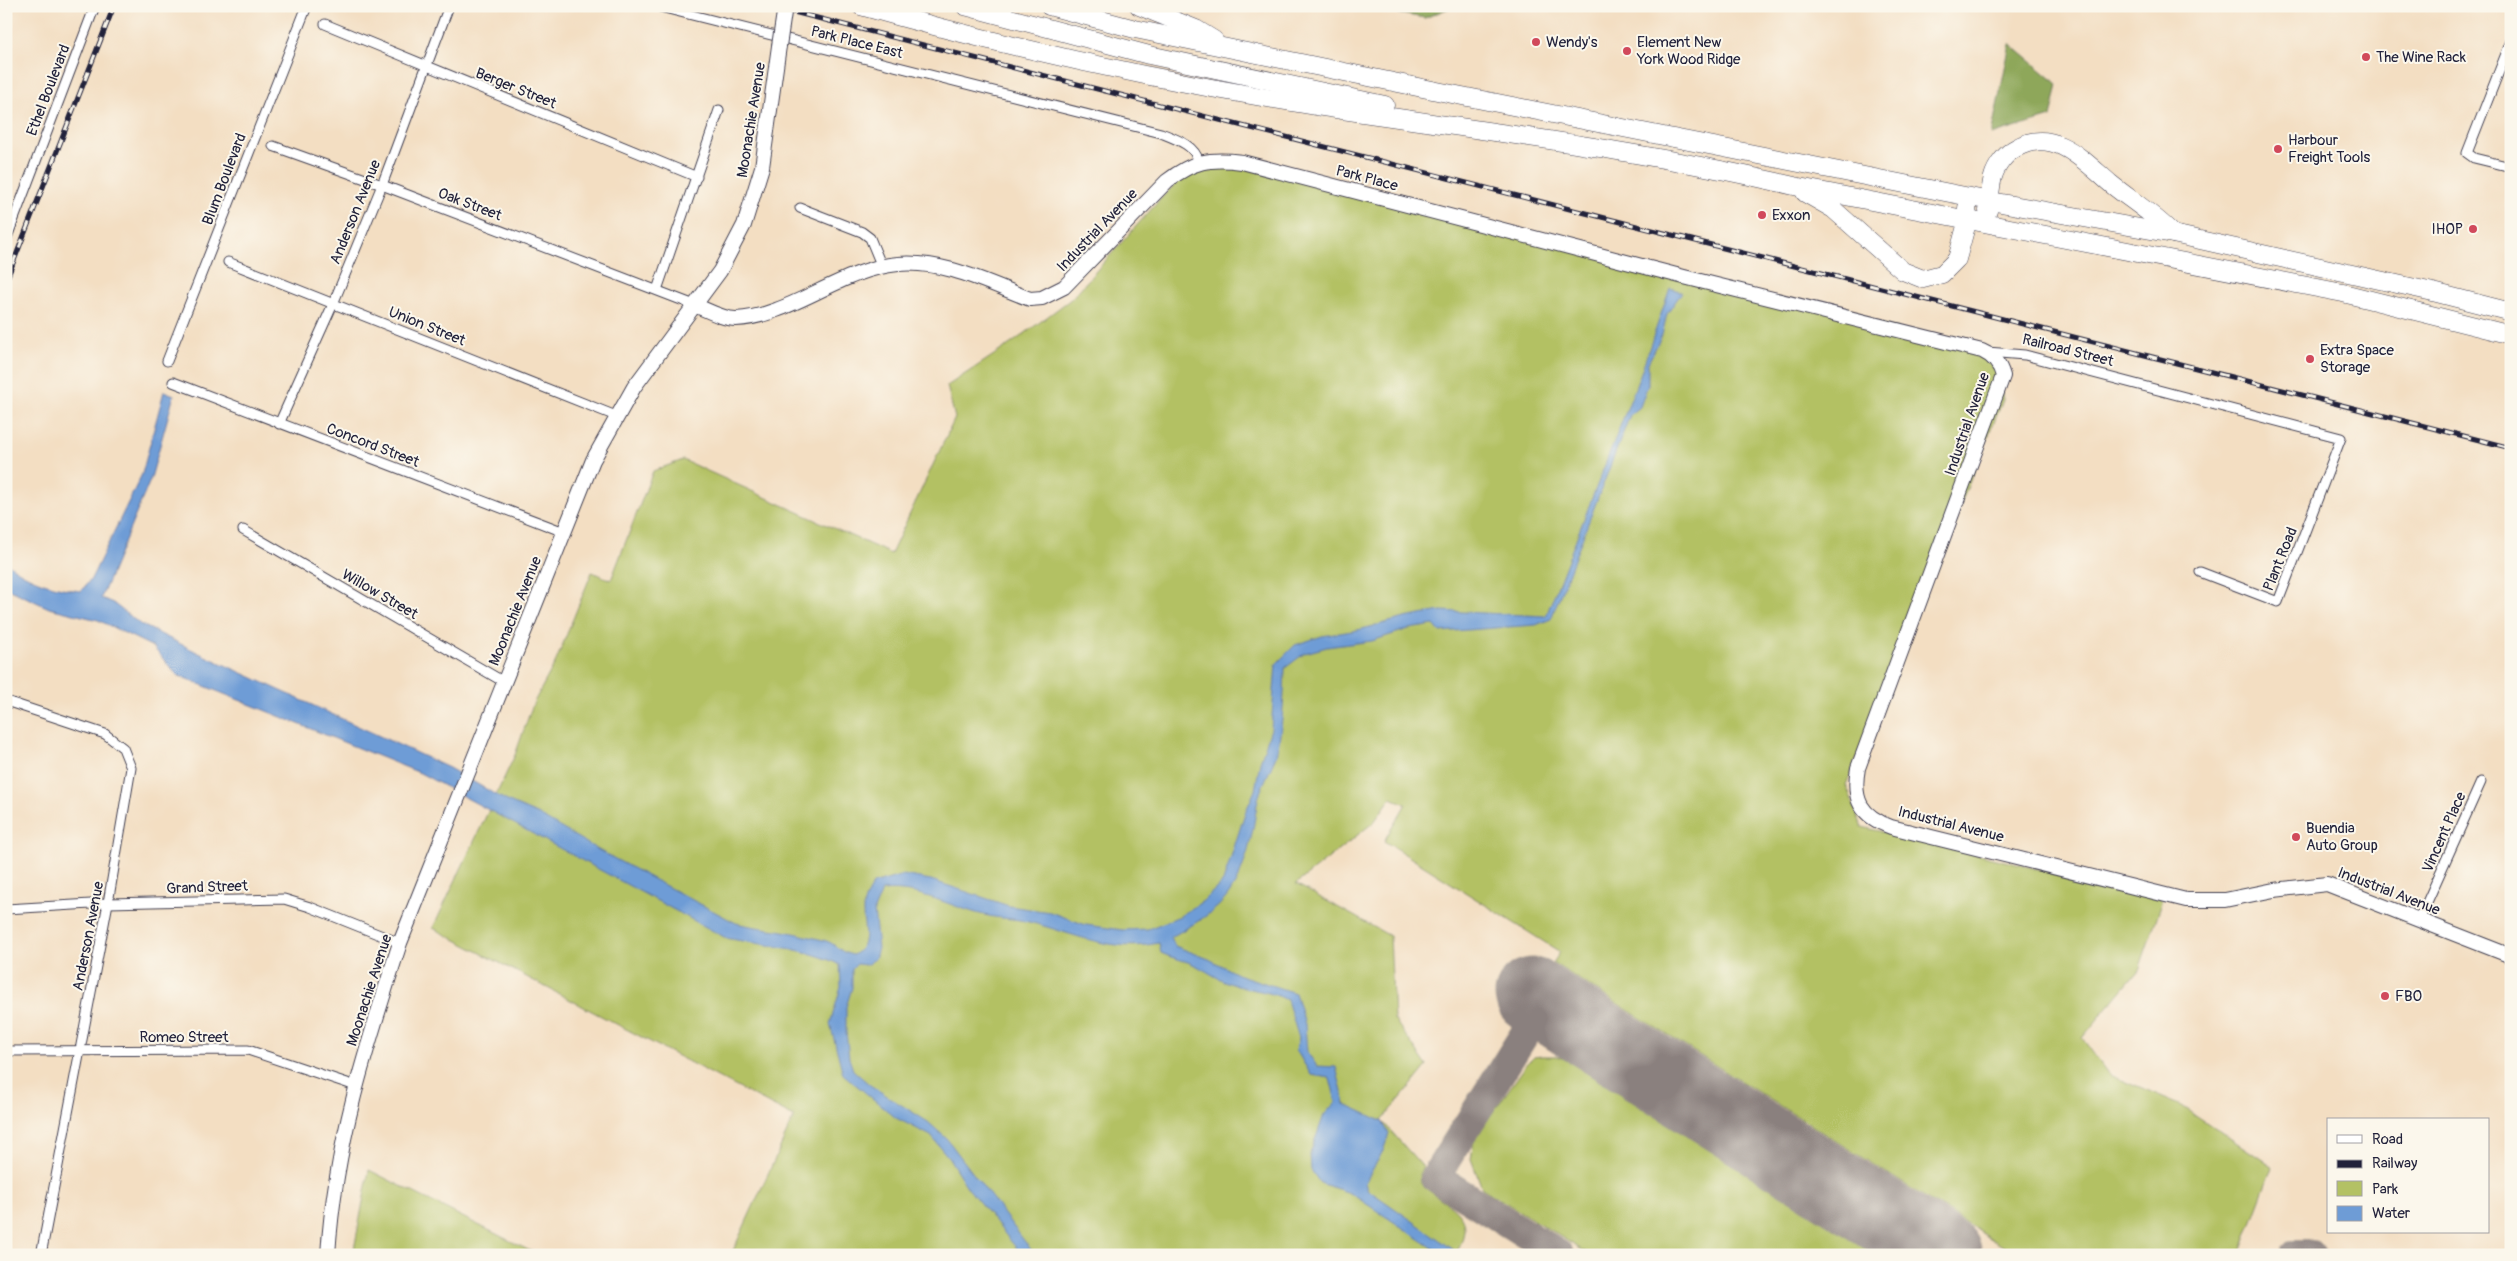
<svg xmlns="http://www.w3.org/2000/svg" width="2517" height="1261" font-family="Pangolin,sans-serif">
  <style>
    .green { fill: #b3c164; stroke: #6a7250 }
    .forest { fill: #8ea75a; stroke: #58644a }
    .water { fill: #6e9cd6; stroke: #485f88 }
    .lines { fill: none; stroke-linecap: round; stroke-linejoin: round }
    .taxiway { stroke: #8a807e; stroke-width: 30 }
    .runway { stroke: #8a807e; stroke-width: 75 }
    .street-casing { stroke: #413e4f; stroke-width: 11 }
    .secondary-casing { stroke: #413e4f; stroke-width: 16 }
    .highway-casing { stroke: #413e4f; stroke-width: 19 }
    .street { stroke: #fff; stroke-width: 9 }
    .secondary { stroke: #fff; stroke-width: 14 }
    .highway { stroke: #fff; stroke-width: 18 }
    .rail-casing { stroke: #22223b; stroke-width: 5 }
    .rail { stroke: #fbf7ec; stroke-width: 3; stroke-dasharray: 9; stroke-linecap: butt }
    .secondary-bridge-casing { stroke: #413e4f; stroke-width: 16; stroke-linecap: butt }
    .secondary-bridge { stroke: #fff; stroke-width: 14 }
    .poi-dot { fill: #d1495b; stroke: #fbf7ec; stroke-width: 2 }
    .labels { text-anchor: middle; stroke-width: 4; stroke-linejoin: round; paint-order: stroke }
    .street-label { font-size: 15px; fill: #22223b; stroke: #fbf7ec }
    .poi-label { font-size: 15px; fill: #22223b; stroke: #fbf7ec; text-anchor: start }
  </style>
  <rect width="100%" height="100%" fill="#fbf7ec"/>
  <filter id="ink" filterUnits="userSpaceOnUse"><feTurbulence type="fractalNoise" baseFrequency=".02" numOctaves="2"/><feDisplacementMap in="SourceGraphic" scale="10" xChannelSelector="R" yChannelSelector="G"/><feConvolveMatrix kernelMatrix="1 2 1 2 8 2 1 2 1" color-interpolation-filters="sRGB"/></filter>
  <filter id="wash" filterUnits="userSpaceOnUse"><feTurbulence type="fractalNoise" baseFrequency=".0096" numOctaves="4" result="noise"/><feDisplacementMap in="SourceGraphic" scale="20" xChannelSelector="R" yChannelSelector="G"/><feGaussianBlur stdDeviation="1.12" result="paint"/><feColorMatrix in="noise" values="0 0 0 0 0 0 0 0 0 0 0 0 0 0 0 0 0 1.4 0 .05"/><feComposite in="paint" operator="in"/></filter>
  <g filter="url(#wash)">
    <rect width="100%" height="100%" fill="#f3dec2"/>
    <g class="green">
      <path d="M1218,159L1994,353L2003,400L1846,785L1862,827L2163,899L2139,970L2082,1038L2109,1075L2182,1106L2273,1167L2240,1255H2017L1553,963L1560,952L1384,841L1406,804L1391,798L1374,822L1296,884L1390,936L1394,1019L1427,1066L1382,1121L1423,1167L1420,1172L1421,1184C1448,1208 1480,1211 1455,1255H731L794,1117L433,928L515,755L533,704L556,661L592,572L611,580L653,471L683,460L891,554L955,418L947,386L1012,343L1071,299L1164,195L1199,162Z"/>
      <path d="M1542,1056H1556L1568,1060L1879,1255H1590L1482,1188L1471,1159L1474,1139L1527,1064L1534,1057Z"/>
      <path d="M369,1170L538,1255H353Z"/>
    </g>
    <g class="forest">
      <path d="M1354,6H1454L1425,18Z"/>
      <path d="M2010,44L2058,84L2051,117L1991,135Z"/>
    </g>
    <path class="water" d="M1670,288L1682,292L1667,314L1662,335L1648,363V384L1640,407L1630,415L1551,619L1536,625L1440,632L1434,625L1409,629L1372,641L1327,647L1305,653L1285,668C1284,697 1283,726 1276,755C1271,771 1260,787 1257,804C1253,833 1246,870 1229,894C1217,912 1189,927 1171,937L1175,946L1209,959L1237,974L1295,993L1305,1024L1307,1052L1317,1066L1336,1067L1345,1104L1382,1121L1389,1134L1383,1151L1365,1183L1367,1189L1454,1250L1451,1255H1430L1433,1248L1350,1193L1320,1183L1311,1170L1310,1154L1324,1115L1336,1102L1330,1078L1311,1075L1296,1050L1299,1038L1287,1000C1271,991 1253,991 1235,985C1221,981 1210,973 1197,966C1186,960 1173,959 1161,953L1159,943C1110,953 1076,934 1029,922C1015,918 999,919 984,915C950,907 919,887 882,891L874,910L878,948L875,959L866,965L857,964L852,969V988L846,1007V1032L849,1058L853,1070L870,1085L928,1122L947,1139L1035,1255H1022L967,1187L949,1158L931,1136L896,1118L843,1074L830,1024L841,987L840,965C805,947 765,946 726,938L420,773L177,675L153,647L98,620L49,608L6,588V562C27,580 54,588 81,591L91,579L142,474L164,391L174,395L151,478L101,598L113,603L140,624L201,654L449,768L509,802L539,815L600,851L736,923C760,929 782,929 806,936C813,938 822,939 829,942C839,947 839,952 853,955C871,944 863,929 863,911C863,901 868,893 873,884L903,875L931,880L1009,906L1050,912L1086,925L1123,930L1148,929L1180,916L1203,901L1223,882L1245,813L1255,790L1260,762L1271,729L1276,664L1295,645L1322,636L1358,630L1405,618L1441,611L1546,616L1639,378Z"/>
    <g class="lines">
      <g class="taxiway">
        <path d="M1544,1003L1435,1177L1559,1255"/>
        <path d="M2294,1255H2311"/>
      </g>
      <path class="runway" d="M1532,995L1945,1255"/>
    </g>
  </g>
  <g filter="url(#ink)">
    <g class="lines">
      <defs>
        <g id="street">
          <path d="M656,6L1161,133C1176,139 1195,145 1199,162"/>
          <path d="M325,24L697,177"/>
          <path d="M2511,41L2467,153L2474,158L2511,167"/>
          <path d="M273,146L382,185L697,306"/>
          <path d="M800,208L862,232L870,238L882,267"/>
          <path d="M6,240L95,6"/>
          <path d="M228,262L616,416"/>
          <path d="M657,290L719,110"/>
          <path d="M1987,352L2025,355L2341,438L2278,602L2200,572"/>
          <path d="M167,361L307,6"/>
          <path d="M173,382L564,532"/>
          <path d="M279,424L333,304L382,185L449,6"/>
          <path d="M243,530L504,682"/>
          <path d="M6,701L105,734L123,748L131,768L108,903L41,1255"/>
          <path d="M6,909L108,903L284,899L310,907L400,943"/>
          <path d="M2419,920L2481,782"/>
          <path d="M6,1051L248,1050L356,1086"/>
        </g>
        <g id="secondary">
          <path d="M697,306C709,311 723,319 736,319C789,317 841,269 898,264C944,260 988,283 1030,299L1042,298L1064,287L1167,181C1193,161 1209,158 1242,162L1684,277L1982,351C1993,356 2000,364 2003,376L1858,768C1852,800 1861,816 1891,827L2186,900H2225L2274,890L2327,884L2511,956"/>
          <path d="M328,1255C335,1143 366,1048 400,943L593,460L634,387L720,271L744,225L762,167L779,46"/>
        </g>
        <g id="highway">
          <path d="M861,6C1013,49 1167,83 1323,107C1481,131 1639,149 1794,186L2343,293L2511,335"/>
          <path d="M965,6L1149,55L1385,105"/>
          <path d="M1049,6L1135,29L1442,92L1990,201L2173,234L2433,292L2511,312"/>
          <path d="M1139,6L1196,29L1214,40"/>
          <path d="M1805,193L1833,209L1903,271L1923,279L1942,274L1957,259L1968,219L1967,208"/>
          <path d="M1988,211C1990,200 1990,188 1993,177C1996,166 2006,153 2016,148C2054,126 2084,161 2111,184C2132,201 2155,215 2173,234"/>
        </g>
      </defs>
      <use href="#street" class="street-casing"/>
      <use href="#secondary" class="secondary-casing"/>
      <use href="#highway" class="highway-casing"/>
      <use href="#street" class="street"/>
      <use href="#secondary" class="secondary"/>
      <use href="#highway" class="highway"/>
      <defs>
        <g id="rail">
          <path d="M770,6L2511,448"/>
          <path d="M6,281L114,6"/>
        </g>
      </defs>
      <use href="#rail" class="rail-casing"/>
      <use href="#rail" class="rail"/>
      <defs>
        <path id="secondary-bridge" d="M779,46L785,6"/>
      </defs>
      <use href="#secondary-bridge" class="secondary-bridge-casing"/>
      <use href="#secondary-bridge" class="secondary-bridge"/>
    </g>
  </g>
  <g class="poi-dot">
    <circle cx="1536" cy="42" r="5"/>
    <circle cx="1627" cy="51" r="5"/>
    <circle cx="2366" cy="57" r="5"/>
    <circle cx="2278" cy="149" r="5"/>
    <circle cx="1762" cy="215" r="5"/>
    <circle cx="2473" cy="229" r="5"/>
    <circle cx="2310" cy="359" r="5"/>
    <circle cx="2296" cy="837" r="5"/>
    <circle cx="2385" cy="996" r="5"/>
  </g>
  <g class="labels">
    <g class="street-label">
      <text transform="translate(857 42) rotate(14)" y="5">Park Place East</text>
      <text transform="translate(516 88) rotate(22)" y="5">Berger Street</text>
      <text transform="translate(48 90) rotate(-69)" y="5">Ethel Boulevard</text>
      <text transform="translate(751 120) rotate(-81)" y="5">Moonachie Avenue</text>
      <text transform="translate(1367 178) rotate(15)" y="5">Park Place</text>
      <text transform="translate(224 179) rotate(-69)" y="5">Blum Boulevard</text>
      <text transform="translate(470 204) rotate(21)" y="5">Oak Street</text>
      <text transform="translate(355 212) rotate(-68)" y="5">Anderson Avenue</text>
      <text transform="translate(1097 230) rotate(-46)" y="5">Industrial Avenue</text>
      <text transform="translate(427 326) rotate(22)" y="5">Union Street</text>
      <text transform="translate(2068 350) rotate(14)" y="5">Railroad Street</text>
      <text transform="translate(1967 424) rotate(-71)" y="5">Industrial Avenue</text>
      <text transform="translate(373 445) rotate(21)" y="5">Concord Street</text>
      <text transform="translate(2280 559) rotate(-68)" y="5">Plant Road</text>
      <text transform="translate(380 594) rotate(30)" y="5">Willow Street</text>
      <text transform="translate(515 611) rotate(-68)" y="5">Moonachie Avenue</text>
      <text transform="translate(1951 824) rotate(14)" y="5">Industrial Avenue</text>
      <text transform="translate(2444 832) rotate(-66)" y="5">Vincent Place</text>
      <text transform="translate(207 887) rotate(-2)" y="5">Grand Street</text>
      <text transform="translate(2389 891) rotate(21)" y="5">Industrial Avenue</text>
      <text transform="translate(88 936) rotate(-79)" y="5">Anderson Avenue</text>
      <text transform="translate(369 990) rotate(-72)" y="5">Moonachie Avenue</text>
      <text x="184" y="1042">Romeo Street</text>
    </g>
    <g class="poi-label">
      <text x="1546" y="47">Wendy's</text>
      <text x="1637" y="47">Element New<tspan x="1637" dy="17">York Wood Ridge</tspan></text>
      <text x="2376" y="62">The Wine Rack</text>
      <text x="2288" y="145">Harbour<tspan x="2288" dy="17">Freight Tools</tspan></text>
      <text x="1772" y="220">Exxon</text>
      <text x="2463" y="234" text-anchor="end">IHOP</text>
      <text x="2320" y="355">Extra Space<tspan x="2320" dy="17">Storage</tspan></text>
      <text x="2306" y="833">Buendia<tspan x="2306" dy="17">Auto Group</tspan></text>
      <text x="2395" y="1001">FBO</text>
    </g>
  </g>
  <rect width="2517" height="1261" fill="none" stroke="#fbf7ec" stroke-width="25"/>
  <rect x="2327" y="1118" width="162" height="115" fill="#fbf7ec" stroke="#a4a2a5"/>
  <rect x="2337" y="1135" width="25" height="8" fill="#ffffff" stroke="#a4a2a5"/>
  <text x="2372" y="1144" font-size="15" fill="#22223b">Road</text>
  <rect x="2337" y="1160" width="25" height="8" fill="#22223b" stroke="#a4a2a5"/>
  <text x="2372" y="1168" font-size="15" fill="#22223b">Railway</text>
  <rect x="2337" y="1181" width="25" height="15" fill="#b3c164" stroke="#a4a2a5"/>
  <text x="2372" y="1194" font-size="15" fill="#22223b">Park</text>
  <rect x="2337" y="1206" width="25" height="15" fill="#6e9cd6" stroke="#a4a2a5"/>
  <text x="2372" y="1218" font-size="15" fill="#22223b">Water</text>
</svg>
